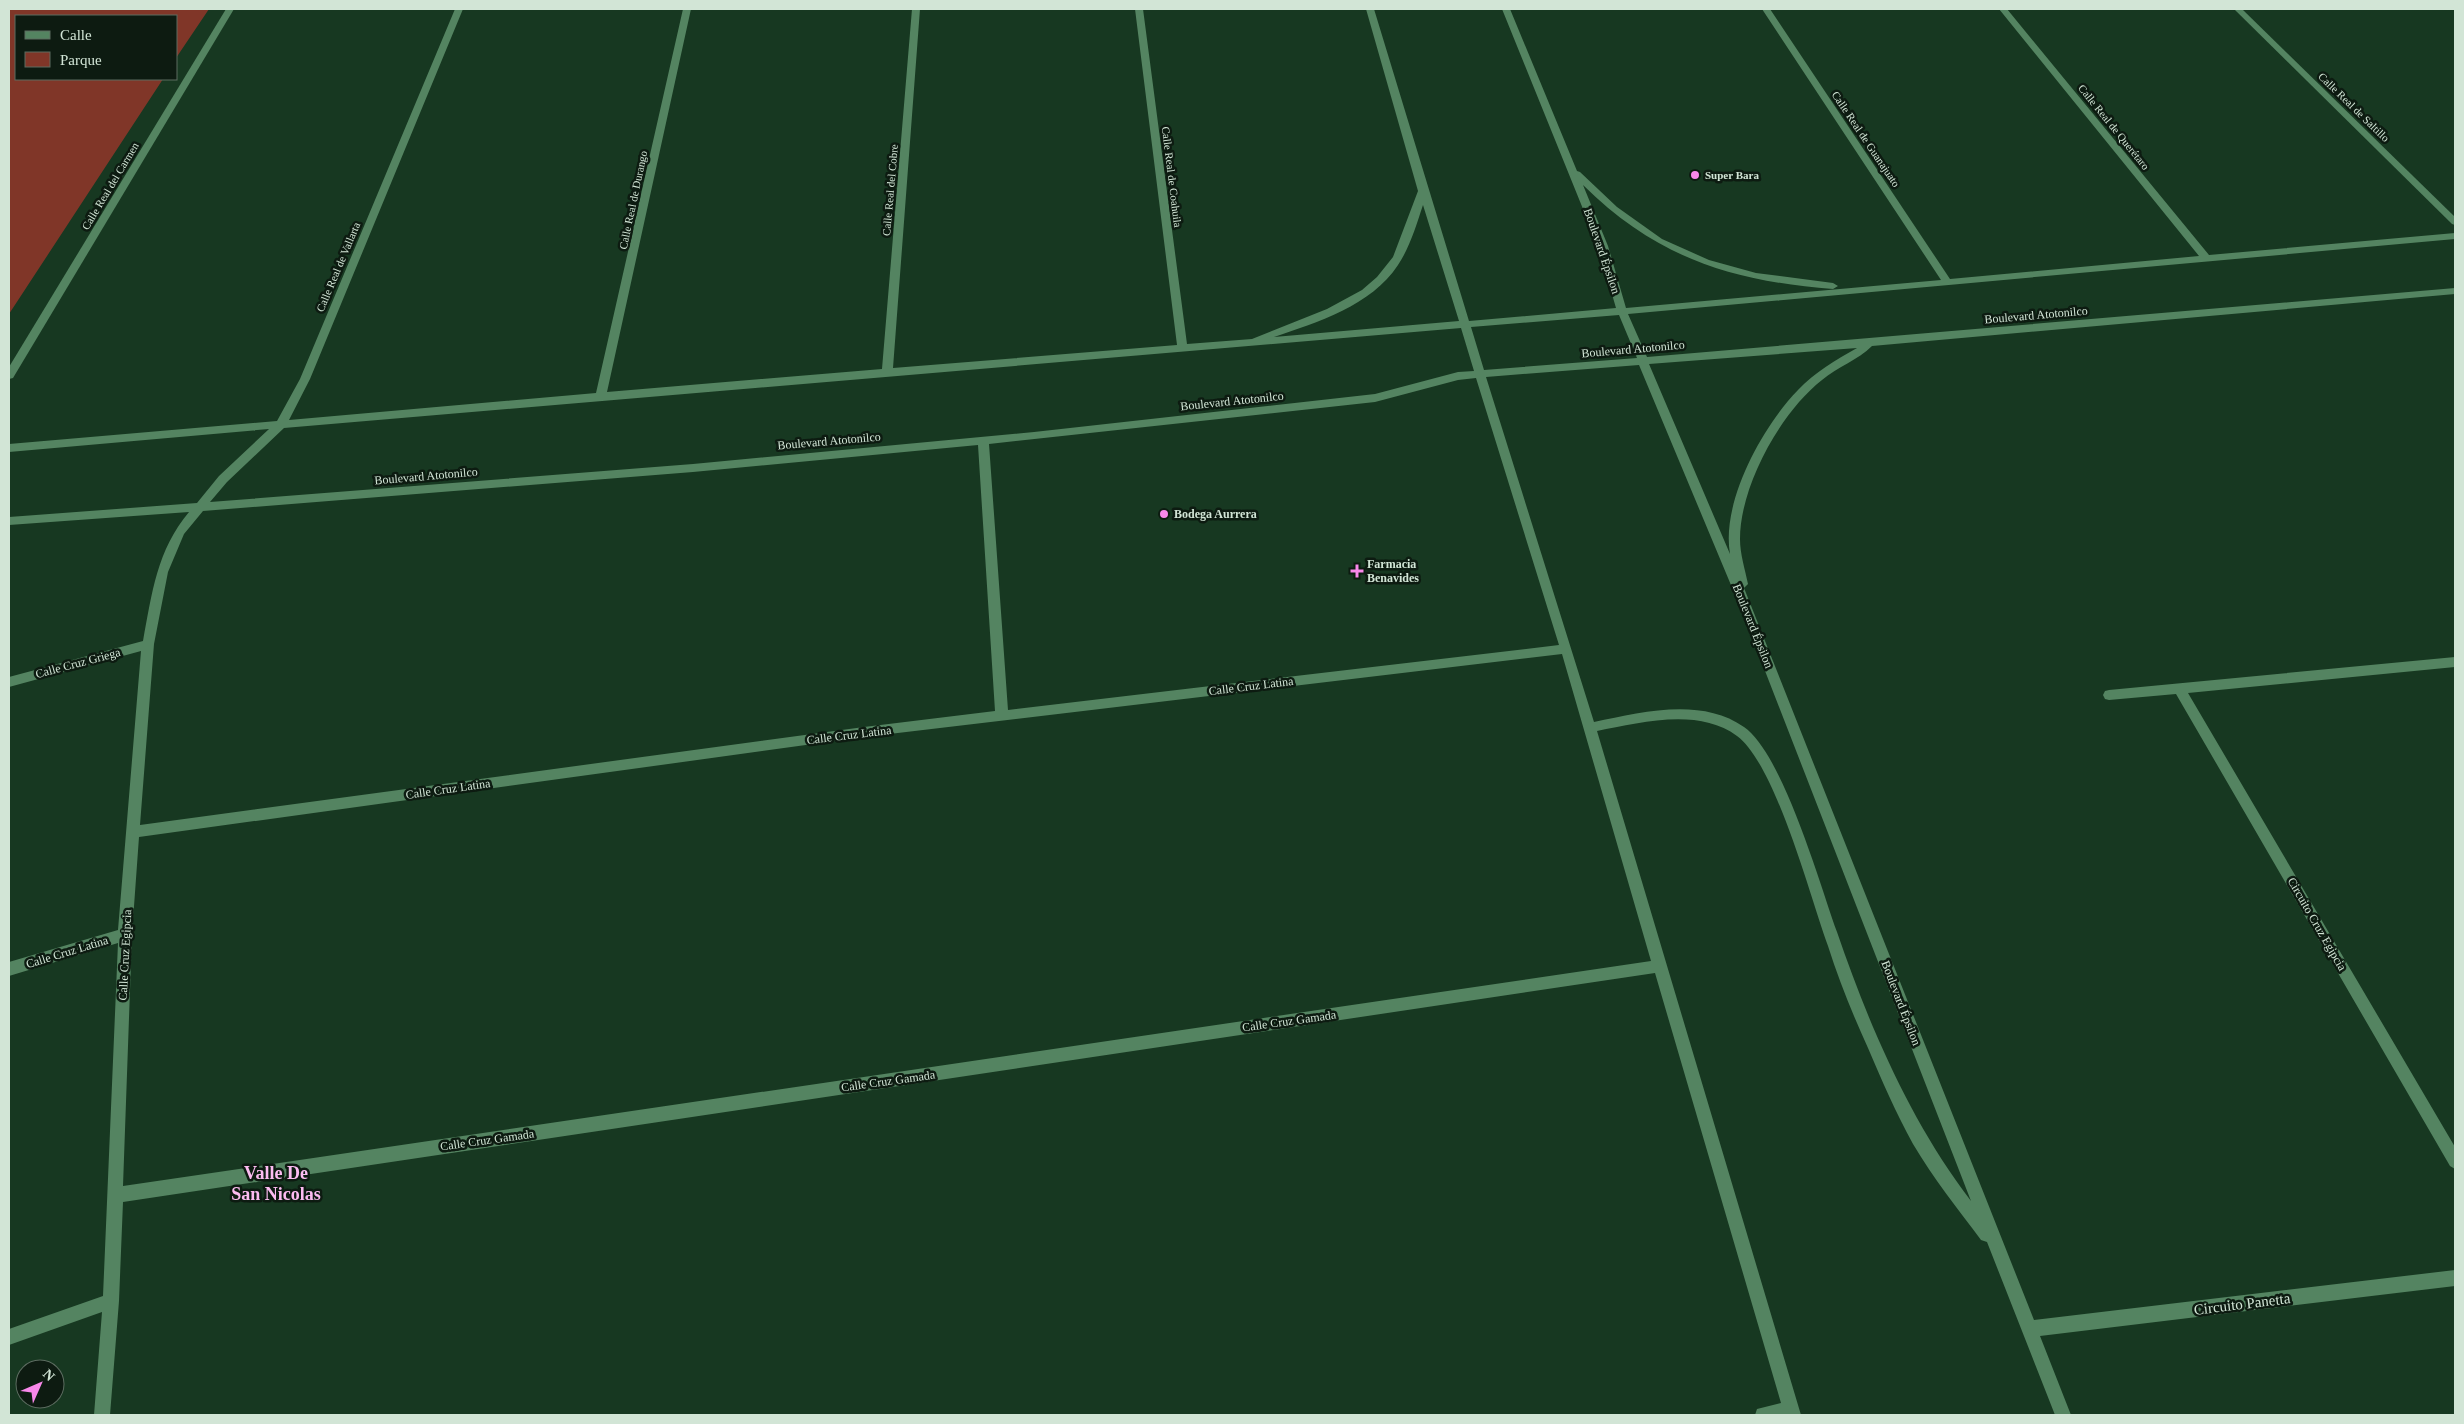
<svg xmlns="http://www.w3.org/2000/svg" width="2464" height="1424" font-family="Georgia,serif">
  <style>
    .green { fill: #803628 }
    .lines { fill: none; stroke-linecap: round; stroke-linejoin: round }
    .minor { fill: #548461; fill-rule: evenodd }
    .poi-dot { fill: #f888ea; stroke: #0d1b11; stroke-width: 2 }
    .labels { text-anchor: middle; stroke-width: 5; stroke-linejoin: round; paint-order: stroke }
    .far-street-label { font-size: 11px; fill: #d2e5d6; stroke: #0d1b11 }
    .far-poi-label { font-size: 11px; font-weight: bold; fill: #d2e5d6; stroke: #0d1b11; text-anchor: start }
    .street-label { font-size: 12px; fill: #d2e5d6; stroke: #0d1b11 }
    .poi-label { font-size: 12px; font-weight: bold; fill: #d2e5d6; stroke: #0d1b11; text-anchor: start }
    .near-street-label { font-size: 15px; fill: #d2e5d6; stroke: #0d1b11 }
    .near-quarter-label { font-size: 18px; font-weight: bold; fill: #fcbcf1; stroke: #0d1b11 }
  </style>
  <rect width="100%" height="100%" fill="#173821"/>
  <path class="green" d="M9,9H209L176,58V16H16V79H163L9,314Z"/>
  <g class="lines">
    <g class="minor">
      <path d="M226,9H234L13,378L9,379V367Z"/>
      <path d="M455,9H463L310,379L289,420L596,393L683,9H691L607,392L882,369L912,9H920L893,368L1177,345L1135,9H1143L1187,344L1252,339L1327,309L1362,290L1377,277L1393,257L1418,191L1366,9H1374L1469,321L1616,308L1598,246L1502,9H1510L1577,171L1580,172L1617,207L1662,239L1709,260L1756,273L1833,283L1838,286L1833,289C1731,281 1657,258 1583,185L1608,246L1626,308L1941,280L1762,9H1770L1950,279L2199,256L1999,9H2007L2209,255L2455,233V239L1628,314L1647,357L2455,288V294L1872,346C1858,360 1837,367 1822,380C1780,413 1740,486 1740,539C1740,554 1745,569 1748,584L1744,588L2034,1320L2455,1270V1286L2040,1336L2071,1415H2055L1987,1242L1981,1240C1958,1209 1933,1178 1913,1144C1896,1113 1882,1081 1868,1048C1853,1015 1839,981 1828,946C1810,897 1776,765 1737,736C1698,707 1639,723 1597,731L1801,1415H1755L1757,1409L1781,1403L1655,973L123,1202L119,1301L110,1415H94L102,1312L9,1345V1329L103,1296L118,943L9,976V962L118,930L141,651L9,687V677L143,641C152,593 157,550 189,512L9,525V517L197,503L219,476L269,429L9,452V444L277,421L300,379ZM1423,205L1459,321L1274,337C1318,322 1371,306 1398,265C1410,247 1416,226 1423,205ZM1619,315L1637,358L1484,370L1471,327ZM1461,328L1474,371L1458,372L1375,394L1034,432L693,464L210,502L227,482L284,428ZM1857,348C1836,360 1815,372 1798,390C1762,427 1721,502 1730,554L1649,364ZM1639,365L1741,609L1971,1201C1930,1147 1900,1090 1873,1027C1860,996 1848,964 1837,932C1820,885 1783,754 1744,727C1701,697 1642,712 1594,722L1486,377ZM1476,378L1559,645L1008,710L989,444L1375,402L1458,380ZM978,445L995,711L864,727L140,825L154,644L168,572L184,534L203,511L693,472ZM1562,654L1651,961L123,1186L132,934L139,837L864,737Z"/>
      <path d="M2234,9H2242L2455,217V225L2452,224Z"/>
      <path d="M2455,657V667L2188,693L2455,1147V1169L2450,1166L2176,694L2109,700L2105,699L2103,695L2105,691L2109,690Z"/>
    </g>
  </g>
  <g class="poi-dot">
    <circle cx="1695" cy="175" r="5"/>
    <circle cx="1164" cy="514" r="5"/>
    <path d="M1354.5 563.5h5v5h5v5h-5v5h-5v-5h-5v-5h5z"/>
  </g>
  <g class="labels">
    <g class="far-street-label">
      <text transform="translate(2354 107) rotate(44)" y="4">Calle Real de Saltillo</text>
      <text transform="translate(2114 127) rotate(51)" y="4">Calle Real de Querétaro</text>
      <text transform="translate(1866 139) rotate(56)" y="4">Calle Real de Guanajuato</text>
      <text transform="translate(1172 177) rotate(83)" y="4">Calle Real de Coahuila</text>
      <text transform="translate(110 186) rotate(-59)" y="4">Calle Real del Carmen</text>
      <text transform="translate(890 190) rotate(-85)" y="4">Calle Real del Cobre</text>
      <text transform="translate(633 200) rotate(-78)" y="4">Calle Real de Durango</text>
      <text transform="translate(338 267) rotate(-67)" y="4">Calle Real de Vallarta</text>
    </g>
    <g class="far-poi-label">
      <text x="1705" y="179">Super Bara</text>
    </g>
    <g class="street-label">
      <text transform="translate(1602 251) rotate(71)" y="4">Boulevard Épsilon</text>
      <text transform="translate(2036 315) rotate(-5)" y="4">Boulevard Atotonilco</text>
      <text transform="translate(1633 349) rotate(-5)" y="4">Boulevard Atotonilco</text>
      <text transform="translate(1232 401) rotate(-6)" y="4">Boulevard Atotonilco</text>
      <text transform="translate(829 441) rotate(-5)" y="4">Boulevard Atotonilco</text>
      <text transform="translate(426 476) rotate(-5)" y="4">Boulevard Atotonilco</text>
      <text transform="translate(1753 626) rotate(68)" y="4">Boulevard Épsilon</text>
      <text transform="translate(78 663) rotate(-15)" y="4">Calle Cruz Griega</text>
      <text transform="translate(1251 686) rotate(-7)" y="4">Calle Cruz Latina</text>
      <text transform="translate(849 735) rotate(-7)" y="4">Calle Cruz Latina</text>
      <text transform="translate(448 789) rotate(-8)" y="4">Calle Cruz Latina</text>
      <text transform="translate(2317 924) rotate(60)" y="4">Circuito Cruz Egipcia</text>
      <text transform="translate(67 952) rotate(-17)" y="4">Calle Cruz Latina</text>
      <text transform="translate(125 955) rotate(-87)" y="4">Calle Cruz Egipcia</text>
      <text transform="translate(1901 1003) rotate(69)" y="4">Boulevard Épsilon</text>
      <text transform="translate(1289 1021) rotate(-8)" y="4">Calle Cruz Gamada</text>
      <text transform="translate(888 1081) rotate(-8)" y="4">Calle Cruz Gamada</text>
      <text transform="translate(487 1140) rotate(-8)" y="4">Calle Cruz Gamada</text>
    </g>
    <g class="poi-label">
      <text x="1174" y="518">Bodega Aurrera</text>
      <text x="1367" y="568">Farmacia<tspan x="1367" dy="14">Benavides</tspan></text>
    </g>
    <g class="near-street-label">
      <text transform="translate(2242 1304) rotate(-7)" y="5">Circuito Panetta</text>
    </g>
    <g class="near-quarter-label">
      <text x="276" y="1179">Valle De<tspan x="276" dy="21">San Nicolas</tspan></text>
    </g>
  </g>
  <rect width="2464" height="1424" fill="none" stroke="#d2e5d6" stroke-width="20"/>
  <rect x="15" y="15" width="162" height="65" fill="#0d1b11" stroke="#5c6c60"/>
  <rect x="25" y="31" width="25" height="8" fill="#548461" stroke="#5c6c60"/>
  <text x="60" y="40" font-size="15" fill="#d2e5d6">Calle</text>
  <rect x="25" y="52" width="25" height="15" fill="#803628" stroke="#5c6c60"/>
  <text x="60" y="65" font-size="15" fill="#d2e5d6">Parque</text>
  <g transform="translate(40 1384) rotate(45)"><circle r="24" fill="#0d1b11" stroke="#5c6c60"/>
  <path d="M0-4L9 19L0 12L-9 19Z" fill="#f888ea"/>
  <text y="-8" font-size="14" font-weight="bold" text-anchor="middle" fill="#d2e5d6">N</text>
  </g>
</svg>
